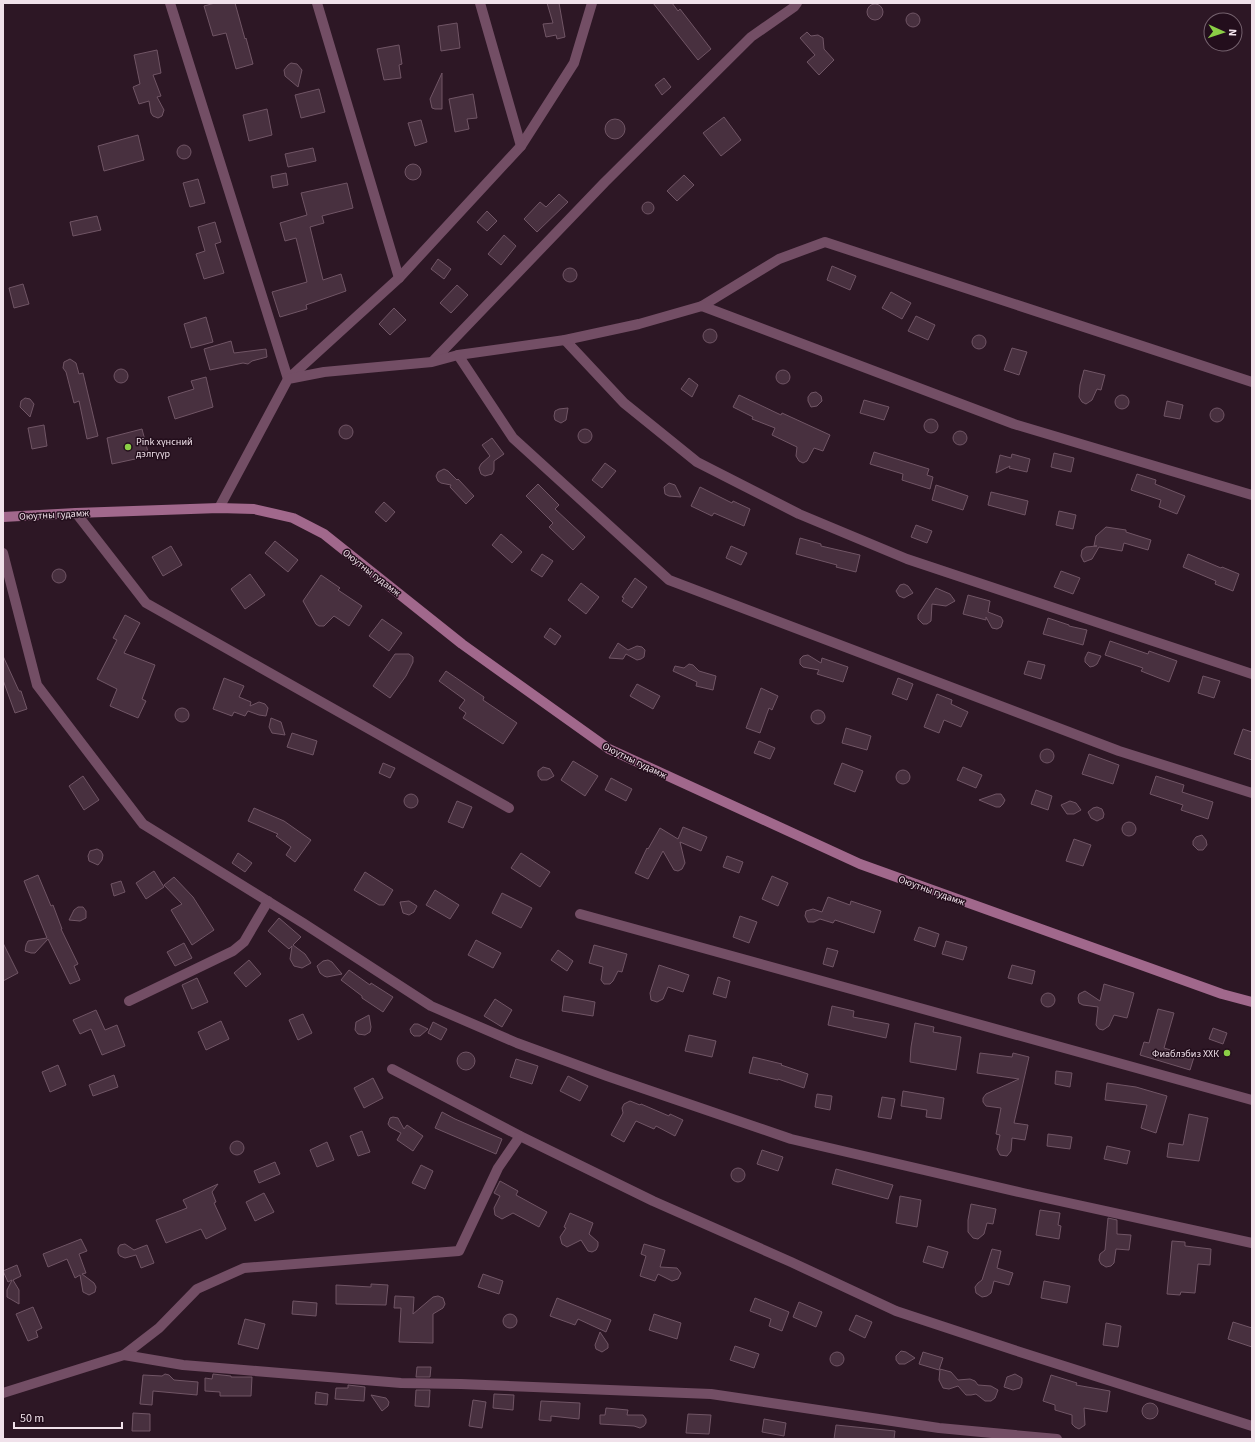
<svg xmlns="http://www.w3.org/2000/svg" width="1255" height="1442" font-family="'Source Sans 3',sans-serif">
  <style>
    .building { fill: #48303f; stroke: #705565 }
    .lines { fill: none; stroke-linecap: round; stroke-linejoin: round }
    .street { stroke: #734e65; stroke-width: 10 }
    .secondary { stroke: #a1688c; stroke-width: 10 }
    .poi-dot { fill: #8bce46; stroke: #230e1c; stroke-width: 1.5 }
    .labels { text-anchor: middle; stroke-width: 3; stroke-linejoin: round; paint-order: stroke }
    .poi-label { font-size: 10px; fill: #f0e1ea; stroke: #230e1c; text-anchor: start }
    .street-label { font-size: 10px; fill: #f0e1ea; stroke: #230e1c }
  </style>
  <rect width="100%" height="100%" fill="#2d1725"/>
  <g class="building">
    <path d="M215,3H235L245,39L246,38L253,64L236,69L226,33L213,36L204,6Z"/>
    <path d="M547,3H559L565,37L557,39L556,35L546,37L543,24L553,23Z"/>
    <path d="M653,3H672L678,11L680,9L711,49L698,60Z"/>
    <circle cx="875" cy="12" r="8"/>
    <circle cx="913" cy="20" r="7"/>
    <path d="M457,23L460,48L441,51L438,26Z"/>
    <path d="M807,32L811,36L818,35L823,38L824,49L834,60L819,75L807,62L815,55L800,38Z"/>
    <path d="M399,45L402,64L399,65L401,78L384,80L377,49Z"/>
    <path d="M157,50L161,73L153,75L161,96L157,97L164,110L162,116L158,118L153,116L151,113L149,101L139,104L133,87L140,84L134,55Z"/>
    <path d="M291,63L297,64L302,70L298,87L285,76L284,70L288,65Z"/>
    <path d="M442,73V109H435L432,108L430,99Z"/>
    <path d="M664,78L671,87L662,95L655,85Z"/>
    <path d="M319,89L325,112L301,118L295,95Z"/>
    <path d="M473,94L477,118L467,119L469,129L455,132L449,99Z"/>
    <path d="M267,109L272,135L249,141L243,115Z"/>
    <path d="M724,117L741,140L721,156L703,133Z"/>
    <circle cx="615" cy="129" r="10"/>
    <path d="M421,120L427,142L415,146L408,123Z"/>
    <path d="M138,135L144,160L104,171L98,146Z"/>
    <circle cx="184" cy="152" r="7"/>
    <path d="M313,148L316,161L288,167L285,154Z"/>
    <circle cx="413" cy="172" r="8"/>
    <path d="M286,173L288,185L273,188L271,176Z"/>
    <path d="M684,175L694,185L677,201L667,191Z"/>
    <path d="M198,179L205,203L190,207L183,183Z"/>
    <path d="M347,183L353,208L322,216L324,223L310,227L323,280L341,274L346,291L306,305L307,309L280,317L272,292L307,282L296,238L285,241L280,223L307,215L301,193Z"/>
    <path d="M559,194L568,202L537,232L524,219L540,202L546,207Z"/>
    <circle cx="648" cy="208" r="6"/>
    <path d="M487,211L497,221L487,231L477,222Z"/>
    <path d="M97,216L101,230L73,236L70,222Z"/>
    <path d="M215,222L221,242L215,244L224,273L204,279L196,254L205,251L198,227Z"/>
    <path d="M504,235L516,246L501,265L488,254Z"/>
    <path d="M438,259L451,269L444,279L431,269Z"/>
    <path d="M832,266L856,276L850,290L827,280Z"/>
    <circle cx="570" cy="275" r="7"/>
    <path d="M23,284L29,304L14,308L9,288Z"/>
    <path d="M457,285L468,295L451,313L440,303Z"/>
    <path d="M891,292L911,303L902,319L882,308Z"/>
    <path d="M394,308L406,320L390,335L379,324Z"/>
    <path d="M916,316L935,325L928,340L908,331Z"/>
    <path d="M206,317L213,342L191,348L184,324Z"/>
    <circle cx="710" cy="336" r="7"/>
    <circle cx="979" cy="342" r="7"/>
    <path d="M231,341L234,353L266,349L267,357L252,361L248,364L243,363L210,370L204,349Z"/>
    <path d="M1012,348L1027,352L1019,375L1004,370Z"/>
    <path d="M70,359L76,363L79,374L83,373L98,436L87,439L79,401L74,403L66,372L63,368L64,362Z"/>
    <circle cx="121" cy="376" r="7"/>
    <path d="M1084,370L1105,375L1101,390L1097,389L1092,400L1086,404L1082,402L1079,397L1080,385Z"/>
    <circle cx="783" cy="377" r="7"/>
    <path d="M206,377L213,407L175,419L168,397L194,389L191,381Z"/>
    <path d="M689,378L698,385L692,397L681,389Z"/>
    <path d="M816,392L821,396L822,401L817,406L811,407L808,401V397L811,393Z"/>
    <path d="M739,395L781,415L782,413L830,435L823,451L814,448L807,461L803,463L799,461L796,456L797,447L772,435L775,428L752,419L753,417L733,407Z"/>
    <circle cx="1122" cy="402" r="7"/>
    <path d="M25,398L30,399L34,404L30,417L20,407L21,401Z"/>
    <path d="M864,400L889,407L884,420L860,413Z"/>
    <path d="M1167,401L1183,405L1180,419L1164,416Z"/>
    <path d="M568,408L566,420L561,423L555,420L554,416L555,411L559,409Z"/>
    <circle cx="1217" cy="415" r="7"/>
    <circle cx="931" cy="426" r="7"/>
    <circle cx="346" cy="432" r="7"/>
    <path d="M44,425L47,446L32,449L28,428Z"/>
    <path d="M142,429L149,456L112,464L107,438Z"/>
    <circle cx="585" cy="436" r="7"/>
    <circle cx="960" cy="438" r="7"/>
    <path d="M492,438L504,454L494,461V470L492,474L485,476L481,474L479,468L481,464L490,456L482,445Z"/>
    <path d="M874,452L929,469L927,475L933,477L930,489L902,480L903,474L870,464Z"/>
    <path d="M1054,453L1074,458L1071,472L1051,467Z"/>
    <path d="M1012,454L1030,459L1027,472L1009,468L1010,466L996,473L1000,455L1011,458Z"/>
    <path d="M605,463L616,471L602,488L592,480Z"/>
    <path d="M444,469L448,471L457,480L458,479L474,496L466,504L450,487L451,485L441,483L438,481L436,476L438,472Z"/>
    <path d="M1137,474L1156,480L1155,484L1185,496L1177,514L1159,507L1161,500L1131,490Z"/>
    <path d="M669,483L675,485L681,497L669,496L665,494L664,487Z"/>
    <path d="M538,484L559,505L555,509L585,537L573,550L549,527L553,523L526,496Z"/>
    <path d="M936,485L968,496L963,510L932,500Z"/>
    <path d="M700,487L732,503L733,501L750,509L744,526L714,513L712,516L691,506Z"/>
    <path d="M991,492L1028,501L1025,515L988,505Z"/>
    <path d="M384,502L395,512L386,522L375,512Z"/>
    <path d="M1059,511L1076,515L1073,529L1056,525Z"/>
    <path d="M916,525L932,531L927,543L911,537Z"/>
    <path d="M1106,527L1126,530V532L1151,540L1148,550L1124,543L1122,551L1099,547L1092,559L1084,562L1081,556L1082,550L1086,547L1097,546H1094L1096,536Z"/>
    <path d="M501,534L522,552L512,563L492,545Z"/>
    <path d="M800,538L821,544V546L860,555L856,572L836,567L837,565L796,554Z"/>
    <path d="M275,541L298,560L288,572L265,553Z"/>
    <path d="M171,546L182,565L163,576L152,557Z"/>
    <path d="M731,546L747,553L741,565L726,558Z"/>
    <path d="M542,554L553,561L542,577L531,570Z"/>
    <path d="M1188,554L1221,568L1222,567L1239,574L1233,591L1215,584L1216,581L1183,567Z"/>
    <circle cx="59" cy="576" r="7"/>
    <path d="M1061,571L1080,578L1073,594L1054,587Z"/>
    <path d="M250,574L265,595L245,609L231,589Z"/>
    <path d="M321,575L340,588L338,590L362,606L349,626L334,616L324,626H319L316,624L303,601Z"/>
    <path d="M635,578L647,587L632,608L622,601L624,598L622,597Z"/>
    <path d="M581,583L599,597L586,614L568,600Z"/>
    <path d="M904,584L908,586L913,593L904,598L899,596L896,591L900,585Z"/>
    <path d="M936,588L950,594L955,601L946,606L932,604L931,621L927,624H923L918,619V615Z"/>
    <path d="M968,595L990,601L988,612L1001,617L1003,621L1001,627L997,629L992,628L986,617V620L963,614Z"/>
    <path d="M125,615L140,623L124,653L155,665L142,699L146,701L138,718L110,706L117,689L97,679L117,640L113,638Z"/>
    <path d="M1048,618L1069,625V626L1087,630L1083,645L1043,634Z"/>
    <path d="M382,619L402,633L389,651L369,636Z"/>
    <path d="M550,628L561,636L555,645L544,637Z"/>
    <path d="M1110,641L1148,654L1149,651L1177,661L1169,682L1141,671L1143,668L1105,655Z"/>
    <path d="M618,643L628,650L637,646L642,647L645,650L644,657L641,659L637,660L626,654L623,659L609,658Z"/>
    <path d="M1088,652L1101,656L1097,664L1094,666L1090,667L1085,662V658Z"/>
    <path d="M395,654H409L413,657V662L406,676L390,698L373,686Z"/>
    <path d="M808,655L821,663L822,658L848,667L843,682L817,674L819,670L803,667L800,664V659L803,656Z"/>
    <path d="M3,656L19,691H21L27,709L15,713L3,680Z"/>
    <path d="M1028,661L1045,665L1041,679L1024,674Z"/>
    <path d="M689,664L693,665L699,671L716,676L713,690L696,686L697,682L673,671L675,666L684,668Z"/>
    <path d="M446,671L484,697L483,700L517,723L503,744L463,718L466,713L459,708L465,700L439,681Z"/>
    <path d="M1203,676L1220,681L1214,698L1198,693Z"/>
    <path d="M224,678L244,686L239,697L251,702L250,706L259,702L265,704L268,708L266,716L259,715L248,711L245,716L234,712L232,716L213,709Z"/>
    <path d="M898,678L913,684L907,700L892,694Z"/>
    <path d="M637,684L660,696L653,709L630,696Z"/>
    <path d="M761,688L778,696L772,710L769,708L760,733L746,728Z"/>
    <path d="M937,694L952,700L951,704L968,712L961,727L944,720L939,733L924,727Z"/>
    <circle cx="182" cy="715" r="7"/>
    <circle cx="818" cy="717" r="7"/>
    <path d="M271,718L281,722L285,735L272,733L269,727Z"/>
    <path d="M846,728L871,736L867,750L842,743Z"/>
    <path d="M1243,729L1252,732V760L1234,754Z"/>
    <path d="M292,733L317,741L313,755L287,747Z"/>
    <path d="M759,741L775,748L770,759L754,753Z"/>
    <circle cx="1047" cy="756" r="7"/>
    <path d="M1089,754L1119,765L1113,784L1082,774Z"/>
    <path d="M573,761L598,776L585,796L561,780Z"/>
    <path d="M383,763L395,768L390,778L379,773Z"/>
    <path d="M842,763L863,771L855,792L834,784Z"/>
    <path d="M543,767L550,769L554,776L547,780H541L538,776V771Z"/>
    <path d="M963,767L982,775L976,788L957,780Z"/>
    <circle cx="903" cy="777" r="7"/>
    <path d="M83,776L99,800L84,810L69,786Z"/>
    <path d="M1156,776L1184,785L1182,792L1213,802L1208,819L1181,810L1183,805L1150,794Z"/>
    <path d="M611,778L632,789L626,801L605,790Z"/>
    <path d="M1036,790L1052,796L1048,810L1031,804Z"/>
    <path d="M996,794H1001L1005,800L1003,804L1000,807H996L979,800Z"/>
    <circle cx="411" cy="801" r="7"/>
    <path d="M457,801L472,807L463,828L448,822Z"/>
    <path d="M1070,801L1076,803L1081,810L1074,814H1067L1061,805Z"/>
    <path d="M1097,807L1102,809L1104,814L1103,818L1097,821L1091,818L1088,812L1093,808Z"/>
    <path d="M254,808L284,821L311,840L295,862L286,855L291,847L276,836L278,834L248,821Z"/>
    <circle cx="1129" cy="829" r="7"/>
    <path d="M683,827L707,837L701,851L680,842L685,863L682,869L678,871L674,870L663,851L648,879L635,873L647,848L648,849L660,828L678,839Z"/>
    <path d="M1202,835L1206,840L1207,845L1203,850H1198L1193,845V841L1196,837Z"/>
    <path d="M1074,839L1091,845L1083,866L1066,861Z"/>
    <path d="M97,849L101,851L103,855L102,860L98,865L89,861L88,856L90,851Z"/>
    <path d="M238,853L252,863L245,872L232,863Z"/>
    <path d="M521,853L550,872L540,887L511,868Z"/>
    <path d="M727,856L743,862L739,873L723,867Z"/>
    <path d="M154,871L164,887L146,899L136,883Z"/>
    <path d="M365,872L393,890L384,905H379L354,890Z"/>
    <path d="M38,875L51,906L53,905L62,929H61L78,964L74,966L80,980L70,984L48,939L35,953H31L25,951L26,945L28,941L47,938L24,881Z"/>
    <path d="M772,876L788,883L778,906L762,899Z"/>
    <path d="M174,877L193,897L214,930L192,945L171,910L182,904L164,885Z"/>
    <path d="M121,881L125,892L114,896L111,884Z"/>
    <path d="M435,890L459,905L450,919L426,905Z"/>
    <path d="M502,893L532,908L521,928L492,913Z"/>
    <path d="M828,897L850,905L851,901L881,911L874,933L835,920L833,923L820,919L814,922H808L805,916L806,911L813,909L822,912Z"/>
    <path d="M409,901L417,906L414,912L409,915L403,913L400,902Z"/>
    <path d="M78,907H83L86,911V918L80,921L69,920L74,910Z"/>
    <path d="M740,916L757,922L749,943L733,937Z"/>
    <path d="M279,918L301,937L293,945L305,954L311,963L302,968L294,966L290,959L292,946L289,949L268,931Z"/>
    <path d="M919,927L939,934L935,947L914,940Z"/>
    <path d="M476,940L501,953L493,968L468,955Z"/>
    <path d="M946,941L967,947L963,960L942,954Z"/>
    <path d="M3,943L18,973L3,981Z"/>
    <path d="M184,943L192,958L175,966L167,952Z"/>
    <path d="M594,945L627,954L622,972L618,971L613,981L610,984H604L601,980L603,967L589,963Z"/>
    <path d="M827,948L838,951L833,967L823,964Z"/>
    <path d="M558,950L573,961L567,971L551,960Z"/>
    <path d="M249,960L261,974L246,987L234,973Z"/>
    <path d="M328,960L332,962L342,974L327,977L324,976L320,973L317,966L323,961Z"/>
    <path d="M659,965L689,975L683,992L668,987L663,999L657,1002L651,1000L650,993Z"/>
    <path d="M1012,965L1035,971L1032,984L1008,978Z"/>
    <path d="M349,970L370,985L371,983L393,997L383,1012L362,998V996L341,980Z"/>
    <path d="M718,977L730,981L726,998L713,994Z"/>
    <path d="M197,978L208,1002L192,1009L182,985Z"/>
    <path d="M1104,984L1134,993L1127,1018L1114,1015L1109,1026L1103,1030L1099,1029L1096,1025L1098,1007L1083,1005L1079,1003L1078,998L1079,994L1085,991L1100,1001Z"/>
    <circle cx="1048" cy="1000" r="7"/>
    <path d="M564,996L595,1002L593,1016L562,1011Z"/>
    <path d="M495,999L512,1010L502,1027L484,1016Z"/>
    <path d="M832,1006L854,1011L853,1017L889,1024L886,1038L828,1025Z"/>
    <path d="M1158,1009L1174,1013L1164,1048L1194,1057L1190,1070L1140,1055L1144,1042L1149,1043Z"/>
    <path d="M96,1010L105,1030L117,1025L125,1046L102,1055L91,1029L80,1034L73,1020Z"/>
    <path d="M303,1014L312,1033L298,1040L289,1020Z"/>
    <path d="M369,1015L371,1027L370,1032L365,1035L358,1034L355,1030L356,1022Z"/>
    <path d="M221,1021L229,1039L206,1050L198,1032Z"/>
    <path d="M433,1022L447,1029L441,1040L428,1033Z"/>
    <path d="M915,1023L934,1027L933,1032L961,1037L956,1070L910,1062L911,1047Z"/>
    <path d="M414,1024H418L428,1029L420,1036H414L411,1033L410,1029Z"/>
    <path d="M1213,1028L1227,1033L1223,1044L1209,1039Z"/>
    <path d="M689,1035L716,1041L712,1057L685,1051Z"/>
    <circle cx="466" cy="1061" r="9"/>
    <path d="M980,1053L1012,1057L1013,1053L1029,1057L1014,1123L1028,1125L1025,1140L1012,1138L1011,1151L1007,1156L1000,1155L997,1149L1000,1135L996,1134L1001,1108L986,1106L983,1102V1098L986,1094L1019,1079L977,1073Z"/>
    <path d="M753,1057L782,1064L781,1065L808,1074L804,1088L778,1079V1080L749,1073Z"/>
    <path d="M516,1059L538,1066L532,1084L510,1077Z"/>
    <path d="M58,1065L66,1085L50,1092L42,1072Z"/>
    <path d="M1056,1071L1072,1073L1070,1087L1055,1084Z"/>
    <path d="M114,1075L118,1087L93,1096L89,1085Z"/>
    <path d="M568,1076L588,1086L580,1101L560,1091Z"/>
    <path d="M373,1078L383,1098L364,1108L354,1088Z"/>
    <path d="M1107,1083L1136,1087L1167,1096L1156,1133L1141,1128L1147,1105L1105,1100Z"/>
    <path d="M903,1091L944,1098L941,1119L926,1117L927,1110L901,1106Z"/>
    <path d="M817,1094L832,1096L830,1110L815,1107Z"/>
    <path d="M882,1097L895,1099L891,1119L878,1117Z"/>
    <path d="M630,1101L640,1105L641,1104L669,1116L670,1114L683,1120L675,1136L656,1126L654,1129L636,1121L624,1142L611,1135L623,1113L622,1108L624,1104Z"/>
    <path d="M442,1112L455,1119L502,1139L496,1154L435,1128Z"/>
    <path d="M1189,1114L1208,1118L1199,1161L1167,1157L1169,1143L1183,1145Z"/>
    <path d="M393,1117L398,1118L404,1129L407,1125L423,1136L413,1151L397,1140L401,1133L390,1127L388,1124L390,1118Z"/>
    <path d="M362,1131L370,1152L358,1156L350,1136Z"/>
    <path d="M1048,1134L1072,1137L1070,1149L1047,1146Z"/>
    <circle cx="237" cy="1148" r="7"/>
    <path d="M327,1142L334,1160L317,1167L310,1150Z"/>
    <path d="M1107,1146L1130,1151L1127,1164L1104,1159Z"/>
    <path d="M762,1150L783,1157L778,1171L757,1164Z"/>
    <path d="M275,1162L280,1174L259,1183L254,1171Z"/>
    <path d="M421,1165L433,1171L425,1189L412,1183Z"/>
    <circle cx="738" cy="1175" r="7"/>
    <path d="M836,1169L893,1185L888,1199L832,1184Z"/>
    <path d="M500,1181L518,1191L516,1195L547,1212L539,1227L513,1213L502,1219L495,1215L494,1208L500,1196L494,1193Z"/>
    <path d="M218,1184L212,1192L216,1202L214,1203L226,1229L206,1239L201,1229L166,1243L156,1220L187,1208L183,1200Z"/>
    <path d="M264,1193L274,1212L255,1221L246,1202Z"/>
    <path d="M900,1196L921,1200L917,1227L896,1223Z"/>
    <path d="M971,1204L996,1209L993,1224L987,1223L984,1234L978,1239L973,1238L968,1232V1220Z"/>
    <path d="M1040,1210L1060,1213L1058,1225L1061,1226L1059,1239L1036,1235Z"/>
    <path d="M570,1213L593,1223L589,1234L598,1242V1246L596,1250L592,1252L588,1251L581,1240L567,1247L562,1244L560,1237L566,1228L564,1227Z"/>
    <path d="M1108,1218L1117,1220V1234L1131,1235L1129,1250L1116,1249L1114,1263L1111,1266L1106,1267L1101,1264L1099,1260L1100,1254L1105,1250Z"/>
    <path d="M81,1239L87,1251L79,1254L86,1273L82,1274L94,1283L96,1287L95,1292L89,1295L83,1292L80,1275L75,1278L67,1259L48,1267L43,1254Z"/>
    <path d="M1172,1241L1185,1242V1246L1211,1249L1210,1265L1198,1264L1195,1293L1181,1292L1180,1295L1167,1294Z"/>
    <path d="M125,1244L134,1250L147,1245L154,1263L141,1268L136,1255L125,1258L120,1256L118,1253V1248L120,1245Z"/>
    <path d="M644,1244L665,1250L660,1267L677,1268L681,1273L678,1279L672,1281L658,1274L655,1281L640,1276L646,1256L641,1254Z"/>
    <path d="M928,1246L948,1252L943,1268L923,1262Z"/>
    <path d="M992,1249L1001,1251L997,1268L1013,1273L1009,1285L994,1281L991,1293L987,1296L982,1297L976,1293L975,1287L978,1283L982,1280Z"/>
    <path d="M17,1265L21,1276L13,1280L19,1290V1304L7,1297V1290L12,1280L8,1282L3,1271Z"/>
    <path d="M483,1274L503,1281L499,1294L478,1287Z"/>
    <path d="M1044,1281L1070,1286L1067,1303L1041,1298Z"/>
    <path d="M371,1284L388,1285L386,1305L336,1304V1285L371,1287Z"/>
    <path d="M395,1296L414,1297L413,1314L433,1297L438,1296L443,1298L445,1304L443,1308L433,1314V1343L399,1342L401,1308H394Z"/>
    <path d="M557,1298L611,1320L606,1332L578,1319L575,1325L550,1316Z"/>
    <path d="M755,1298L789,1312L782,1331L769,1326L771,1319L750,1311Z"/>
    <path d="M293,1301L317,1303L316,1316L292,1314Z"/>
    <path d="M799,1302L822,1312L816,1327L793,1317Z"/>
    <path d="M33,1307L42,1328L36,1331L38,1337L28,1341L16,1314Z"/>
    <path d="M654,1314L681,1323L677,1339L649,1330Z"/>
    <circle cx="510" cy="1321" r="7"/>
    <path d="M856,1315L872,1322L865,1338L849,1330Z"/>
    <path d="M245,1319L265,1324L258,1349L238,1344Z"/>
    <path d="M1233,1322L1252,1328V1347L1228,1339Z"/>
    <path d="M1106,1323L1121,1326L1118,1347L1103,1345Z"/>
    <path d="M600,1332L608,1344V1348L602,1352L596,1349L595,1345Z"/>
    <path d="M735,1346L759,1354L754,1368L730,1360Z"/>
    <path d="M901,1351L906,1352L915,1358L905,1364H899L896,1360V1356Z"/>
    <path d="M923,1352L943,1358L939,1370L919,1364Z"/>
    <circle cx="837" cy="1359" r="7"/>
    <path d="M417,1367H431L430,1377H416Z"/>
    <path d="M940,1369L951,1372L958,1380L970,1379L975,1381L978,1385L991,1386L998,1390L995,1398L991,1401H985L976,1394L971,1395H966L958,1386L949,1389L943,1388L939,1380Z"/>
    <path d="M165,1374L169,1375L174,1380L198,1382L197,1395L153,1391L152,1405L140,1404L143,1375L162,1376Z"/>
    <path d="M213,1374L231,1376V1377H252L251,1396H220V1392L205,1391V1378L212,1379Z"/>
    <path d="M1015,1374L1022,1378V1383L1020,1388L1013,1390L1004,1387L1007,1377Z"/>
    <path d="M1051,1375L1077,1383L1076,1385L1110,1391L1107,1412L1084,1408L1085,1425L1079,1429L1075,1427L1072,1424V1415L1055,1410V1405L1043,1401Z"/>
    <path d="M348,1385L365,1387L364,1401L335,1399L336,1388H348Z"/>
    <path d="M416,1390H430L429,1407L415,1406Z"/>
    <path d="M316,1392L328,1394L327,1405L315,1404Z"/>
    <path d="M494,1394L514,1395L513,1410L493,1408Z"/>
    <path d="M371,1395L386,1398L389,1402L388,1406L382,1411Z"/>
    <path d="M473,1400L486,1402L482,1428L469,1426Z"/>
    <path d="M541,1401L580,1403L579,1419L551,1416V1421L539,1420Z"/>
    <circle cx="1150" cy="1411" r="8"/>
    <path d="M606,1408L628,1410L627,1415H643L646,1419V1423L644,1426L640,1428L634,1426L600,1424V1415H605Z"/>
    <path d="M133,1413L150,1414V1431H132Z"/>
    <path d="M688,1414L711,1415L709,1434L686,1433Z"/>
    <path d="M764,1419L786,1423L784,1436L762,1432Z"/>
    <path d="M836,1425L895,1431L894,1439H834Z"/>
  </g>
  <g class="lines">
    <g class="street">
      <path d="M170,3L288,379L399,278L521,146L574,63L592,3"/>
      <path d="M317,3L399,278"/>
      <path d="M480,3L521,146"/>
      <path d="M702,306L779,259L825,242L1252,382"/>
      <path d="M565,340L624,403L697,462L799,514L907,559L1252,674"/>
      <path d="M458,355L513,438L669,580L1119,751L1252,793"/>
      <path d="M433,361L605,182L751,37L794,7L797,3"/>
      <path d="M219,508L288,379L324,372L432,362L458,355L565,340L639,324L702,306L1014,424L1252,495"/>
      <path d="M76,513L146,603L509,808"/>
      <path d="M3,553L37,685L143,824L303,923L431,1006L517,1043L607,1076L791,1139L1023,1193L1252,1243"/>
      <path d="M580,914L1252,1100"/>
      <path d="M129,1001L233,951L244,942L268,901"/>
      <path d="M392,1069L520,1136L653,1201L791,1262L896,1311L1014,1350L1252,1426"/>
      <path d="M124,1355L159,1328L197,1289L244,1268L459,1251L498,1168L520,1136"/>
      <path d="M3,1393L124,1355L183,1365L401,1383L461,1384L711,1394L939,1428L1057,1439"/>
    </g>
    <path class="secondary" d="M3,517L76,513L219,508L254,509L293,518L324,534L462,644L609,749L860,864L1222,994L1252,1002"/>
  </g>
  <g class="poi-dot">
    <circle cx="128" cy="447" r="4"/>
    <circle cx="1227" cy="1053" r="4"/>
  </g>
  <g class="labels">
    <g class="poi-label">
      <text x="136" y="445">Pink хүнсний<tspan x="136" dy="12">дэлгүүр</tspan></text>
      <text x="1219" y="1057" text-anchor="end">Фиаблэбиз ХХК</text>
    </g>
    <g class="street-label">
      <text transform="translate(54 514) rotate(-3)" y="4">Оюутны гудамж</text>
      <text transform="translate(372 572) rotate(38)" y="4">Оюутны гудамж</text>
      <text transform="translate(635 760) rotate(26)" y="4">Оюутны гудамж</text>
      <text transform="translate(932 890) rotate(20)" y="4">Оюутны гудамж</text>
    </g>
  </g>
  <rect width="1255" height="1442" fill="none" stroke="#f0e1ea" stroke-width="8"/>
  <g transform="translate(1223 32) rotate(93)"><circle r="19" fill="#230e1c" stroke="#75626e"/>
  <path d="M0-3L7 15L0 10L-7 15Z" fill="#8bce46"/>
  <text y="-6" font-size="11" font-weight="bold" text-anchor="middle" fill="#f0e1ea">N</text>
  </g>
  <path d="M14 1422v6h108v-6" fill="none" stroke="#f0e1ea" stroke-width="2"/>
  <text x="20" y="1422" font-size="12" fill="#f0e1ea" stroke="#230e1c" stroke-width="3" paint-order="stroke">50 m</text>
</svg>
